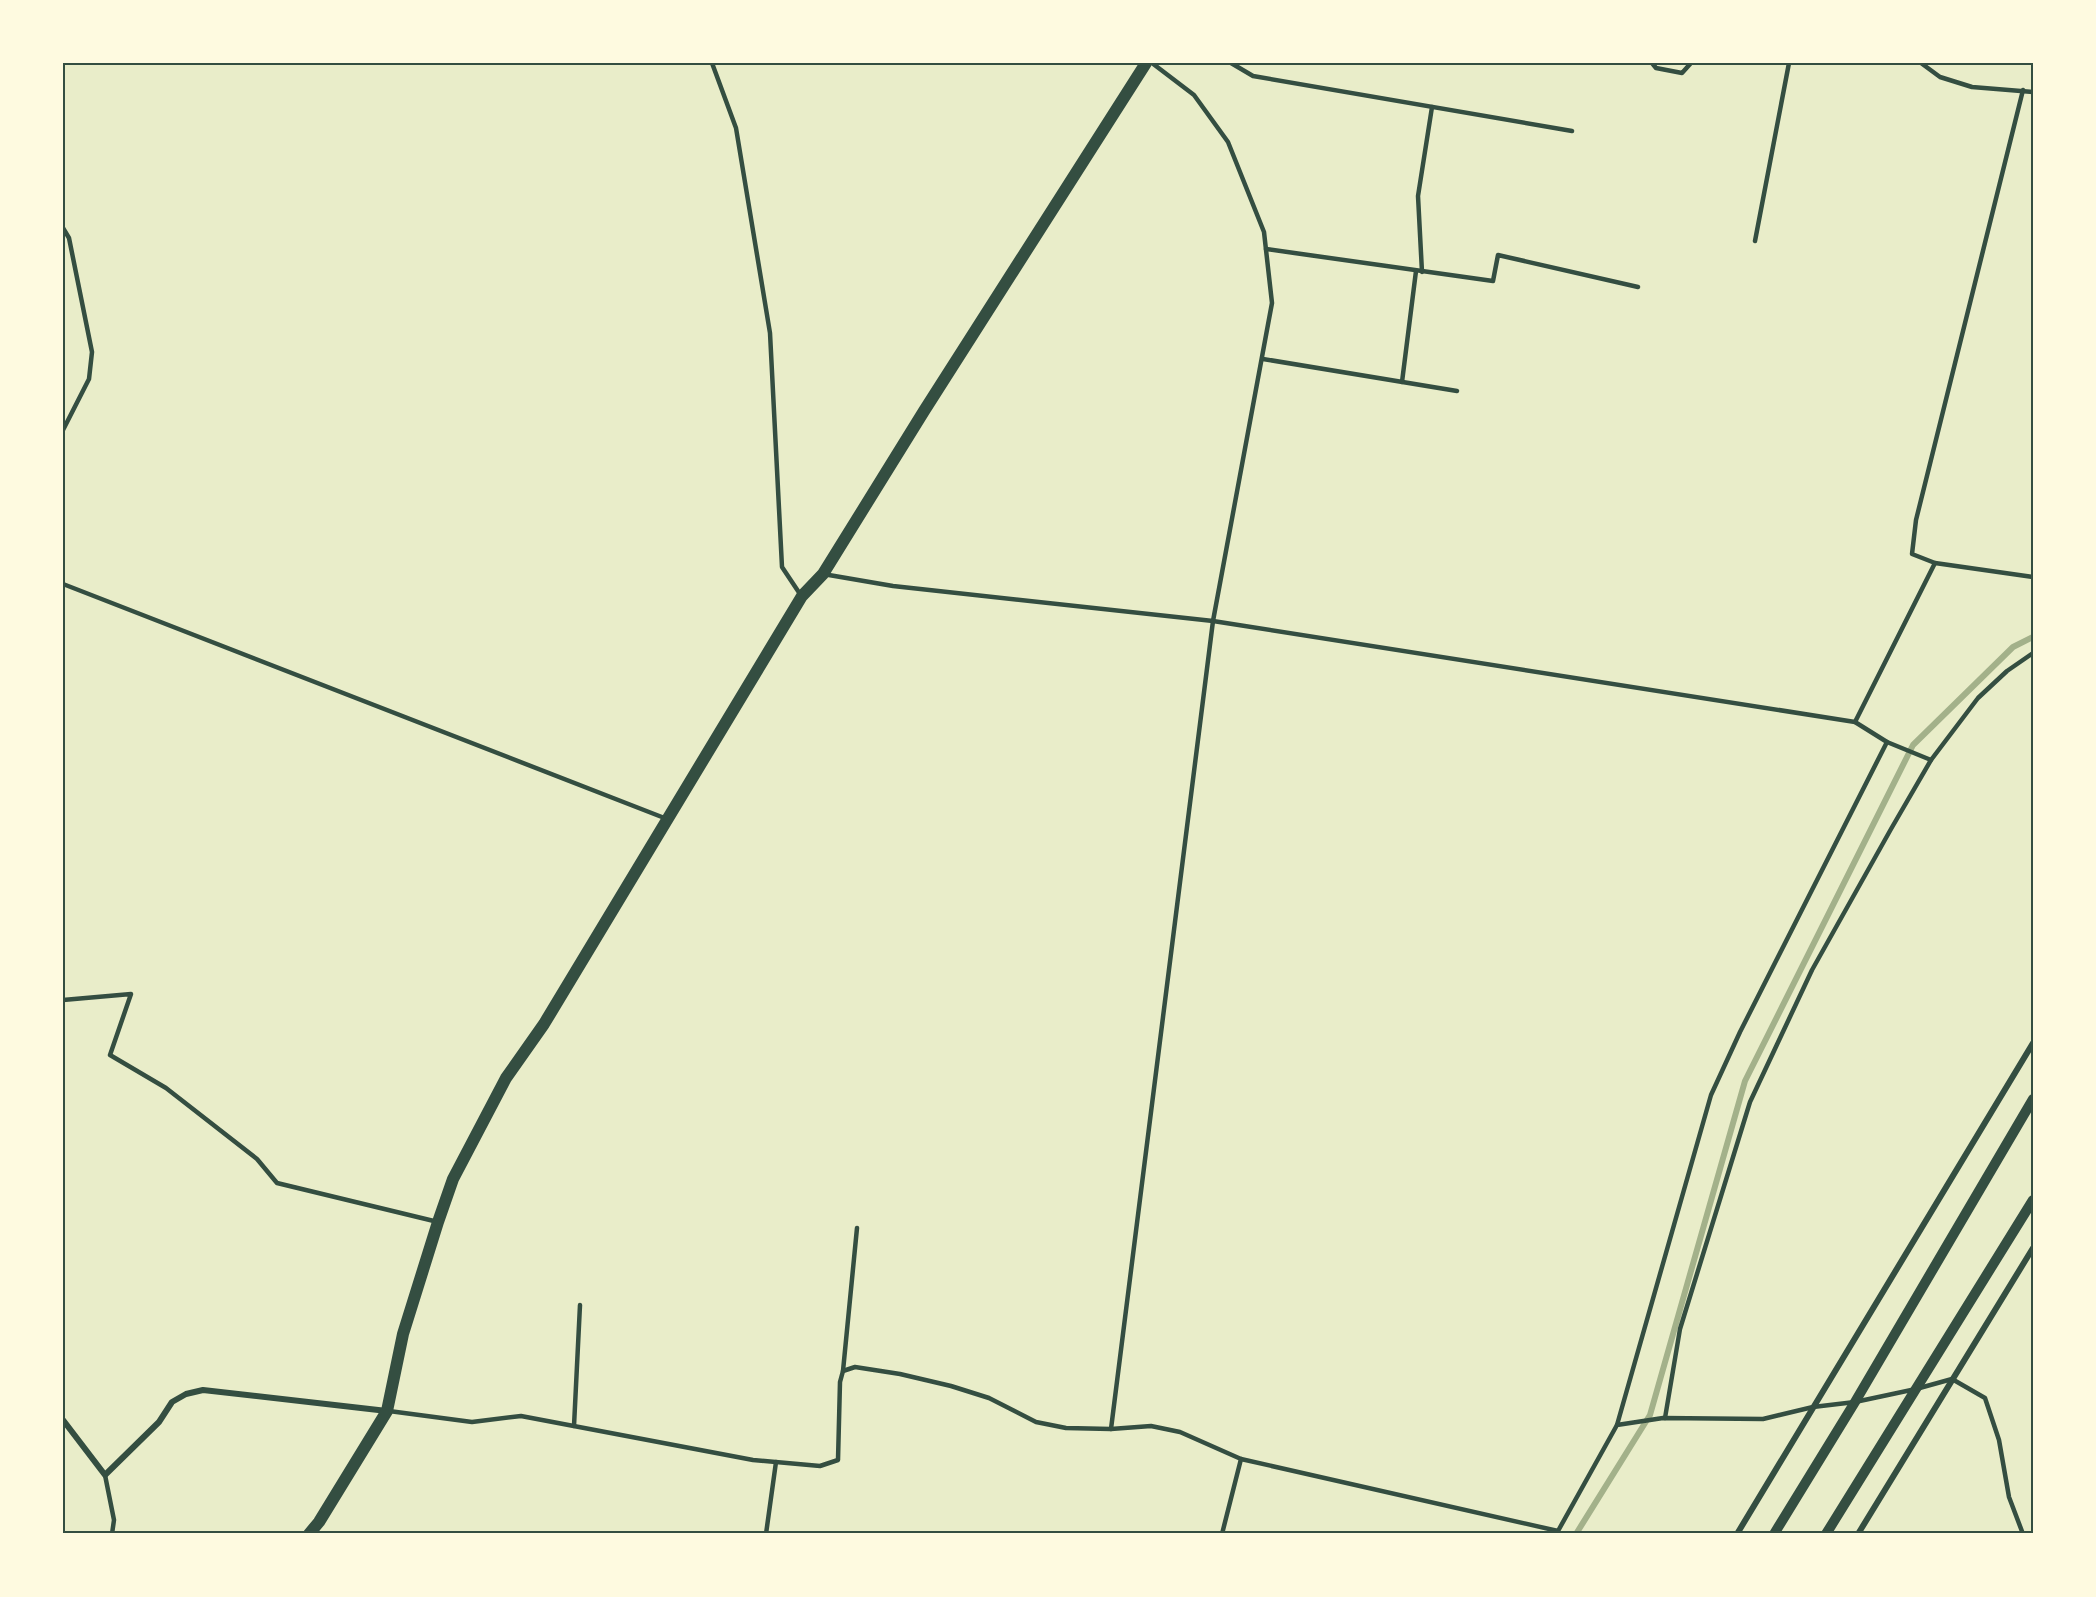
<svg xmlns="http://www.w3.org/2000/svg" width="2096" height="1597" font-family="'Titillium Web',sans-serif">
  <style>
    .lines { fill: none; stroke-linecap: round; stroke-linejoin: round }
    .stream { stroke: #a3b18a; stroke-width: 6 }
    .service { stroke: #344e41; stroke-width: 4.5 }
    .minor { stroke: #344e41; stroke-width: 6 }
    .tertiary { stroke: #344e41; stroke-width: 10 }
    .secondary { stroke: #344e41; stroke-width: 12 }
    .neatline { fill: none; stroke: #344e41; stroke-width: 2 }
  </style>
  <rect width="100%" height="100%" fill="#e9edc9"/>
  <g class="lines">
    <path class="stream" d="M1576,1534L1650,1415L1745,1081L1913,745L2013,647L2033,637"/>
    <g class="service">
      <path d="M712,63L736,128L770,333L782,567L800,594"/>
      <path d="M1231,63L1253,76L1572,131"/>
      <path d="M1652,63L1656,68L1682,73L1691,63"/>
      <path d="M1921,63L1940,77L1972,87L2033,92"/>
      <path d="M63,228L69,238L92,352L89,379L63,430"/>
      <path d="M1755,241L1789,63"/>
      <path d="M1266,249L1493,281L1498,255L1638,287"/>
      <path d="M1422,272L1418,196L1432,107"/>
      <path d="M1263,359L1457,391"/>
      <path d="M1402,382L1416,271"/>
      <path d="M1935,563L2033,577"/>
      <path d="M823,574L893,586L1213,621L1855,722L1887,742L1931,760"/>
      <path d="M63,584L667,819"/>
      <path d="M1855,722L1935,563L1912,554L1916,520L2023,90"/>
      <path d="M63,1000L131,994L110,1055L166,1088L257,1159L277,1183L438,1222"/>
      <path d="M843,1371L857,1228"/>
      <path d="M389,1411L472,1422L521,1416L753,1460L820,1466L838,1460L840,1382L843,1371L855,1367L900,1374L951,1386L989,1398L1036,1422L1066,1428L1111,1429L1151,1426L1180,1432L1241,1459L1558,1531L1617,1425L1663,1418L1763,1419L1813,1407L1855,1402L1916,1389L1952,1379L1985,1398L1999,1440L2009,1497L2023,1534"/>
      <path d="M1665,1418L1680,1329L1750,1102L1812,970L1891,829L1931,760L1978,698L2007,671L2033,653"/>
      <path d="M1617,1425L1711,1095L1740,1032L1887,742"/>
      <path d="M574,1426L580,1305"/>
      <path d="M1111,1429L1213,621L1272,303L1264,232L1228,142L1194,95L1152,63"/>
      <path d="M105,1475L114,1520L112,1534"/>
      <path d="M766,1534L776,1462"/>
      <path d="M1222,1534L1241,1459"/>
    </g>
    <g class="minor">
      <path d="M63,1420L105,1475L159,1422L172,1402L186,1394L203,1390L387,1411"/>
      <path d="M1737,1534L2033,1043"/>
      <path d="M1858,1534L2033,1248"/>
    </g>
    <g class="tertiary">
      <path d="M1774,1534L1855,1402L2033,1099"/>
      <path d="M1826,1534L2033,1200"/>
    </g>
    <path class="secondary" d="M309,1534L319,1522L387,1411L403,1334L438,1222L453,1179L506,1078L544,1024L802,596L823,574L924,411L1146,63"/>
  </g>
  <rect width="2096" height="1597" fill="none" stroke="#fefae0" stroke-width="129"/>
  <rect x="64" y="64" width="1968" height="1468" class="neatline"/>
</svg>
